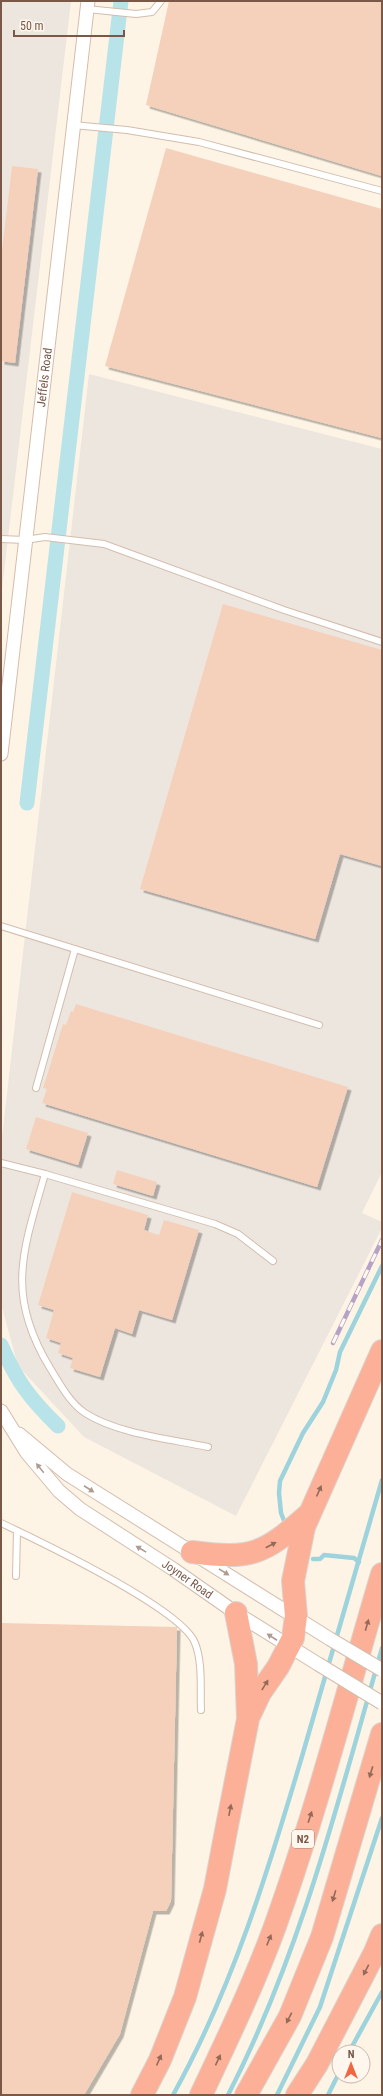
<svg xmlns="http://www.w3.org/2000/svg" width="383" height="2096" font-family="'Roboto Condensed',sans-serif">
  <style>
    .industrial { fill: #ede6df }
    .lines { fill: none; stroke-linecap: round; stroke-linejoin: round }
    .stream { stroke: #9dd3dc; stroke-width: 4.5 }
    .canal { stroke: #b8e3e9; stroke-width: 15 }
    .building { fill: #f5d1bb; filter: url(#shadow) }
    .service-casing { stroke: #d3bdad; stroke-width: 8 }
    .minor-casing { stroke: #d3bdad; stroke-width: 15 }
    .motorway-casing { stroke: #dcd4cf; stroke-width: 24 }
    .service { stroke: #fff; stroke-width: 6 }
    .minor { stroke: #fff; stroke-width: 13 }
    .motorway { stroke: #fcb098; stroke-width: 22 }
    .rail-casing { stroke: #b6a2c9; stroke-width: 4.5 }
    .rail { stroke: #fff7ed; stroke-width: 3; stroke-dasharray: 9; stroke-linecap: butt }
    .minor-bridge-casing { stroke: #d3bdad; stroke-width: 15; stroke-linecap: butt }
    .minor-bridge { stroke: #fff; stroke-width: 13 }
    .oneway { fill: #af9b91 }
    .oneway2 { fill: #936a58 }
    .labels { text-anchor: middle; stroke-width: 4; stroke-linejoin: round; paint-order: stroke }
    .shield { fill: #fff7ed; stroke: #a1887a; stroke-width: 1 }
    .shield-label { font-size: 11px; font-weight: bold; fill: #795848 }
    .street-label { font-size: 12px; fill: #795848; stroke: #fff7ed }
  </style>
  <defs>
    <filter id="shadow"><feDropShadow dx="3.5" dy="3.5" stdDeviation="0" flood-color="#0004"/></filter>
  </defs>
  <rect width="100%" height="100%" fill="#fef4e5"/>
  <g class="industrial">
    <path d="M1,1H71L1,598Z"/>
    <path d="M89,374L382,449V1172L362,1213L382,1222V1228L236,1516L84,1437L18,1366L1,1304V1146Z"/>
  </g>
  <g class="lines">
    <g class="stream">
      <path d="M285,1523L281,1513L279,1493L280,1481L303,1433L323,1402L336,1370L340,1352L382,1266"/>
      <path d="M313,1559H320L324,1555L354,1558L359,1562"/>
      <path d="M349,2052L382,1992"/>
      <path d="M173,2095C233,1987 268,1871 303,1753C329,1662 356,1571 382,1480"/>
      <path d="M228,2095C300,1955 339,1799 382,1648"/>
      <path d="M277,2095L320,2007L382,1818"/>
      <path d="M328,2095L339,2073"/>
    </g>
    <g class="canal">
      <path d="M27,803L121,1"/>
      <path d="M1,1345C17,1381 29,1398 58,1426"/>
    </g>
  </g>
  <g class="building">
    <path d="M169,1H382V176L146,105Z"/>
    <path d="M166,148L382,209V438L105,366Z"/>
    <path d="M12,166L38,169L15,363L1,361V259Z"/>
    <path d="M223,604L382,650V866L340,854L315,939L140,889Z"/>
    <path d="M76,1004L348,1087L317,1187L42,1103L47,1089L43,1088L63,1024L66,1025L71,1011L73,1012Z"/>
    <path d="M36,1117L88,1133L78,1165L26,1149Z"/>
    <path d="M117,1170L157,1182L153,1196L113,1184Z"/>
    <path d="M72,1192L148,1215L144,1230L159,1235L164,1220L199,1230L172,1320L139,1310L132,1334L115,1328L100,1377L70,1368L73,1358L58,1353L61,1343L46,1338L54,1310L38,1305Z"/>
    <path d="M1,1623L177,1627L171,1901L166,1911H153L120,2034L84,2095H1Z"/>
  </g>
  <g class="lines">
    <defs>
      <g id="service">
        <path d="M87,9L136,14L152,12L161,1"/>
        <path d="M73,125L127,130L199,142L382,191"/>
        <path d="M1,539L25,540L45,537L104,544L284,610L382,642"/>
        <path d="M1,926L319,1025"/>
        <path d="M36,1088L75,949"/>
        <path d="M1,1163L45,1174L215,1224L238,1234L273,1261"/>
        <path d="M45,1174C23,1251 5,1294 50,1368C60,1384 69,1402 85,1413C118,1434 170,1439 208,1447"/>
        <path d="M1,1523C39,1541 182,1609 195,1643C203,1663 200,1689 201,1710"/>
        <path d="M16,1576L17,1531"/>
      </g>
      <g id="minor">
        <path id="s1" d="M1,754L88,1"/>
        <path id="s2" d="M1,1411L27,1453L59,1491L80,1509L173,1569L236,1613L318,1664"/>
        <path d="M19,1434L67,1474L330,1639"/>
      </g>
      <g id="motorway">
        <path d="M192,1552C252,1560 264,1554 308,1515"/>
        <path d="M250,1714L260,1693L278,1667L293,1638L296,1616L293,1581L304,1527L382,1351"/>
        <path d="M142,2095L160,2060L185,1997L215,1889L226,1831L248,1719L246,1664L236,1613"/>
        <path d="M201,2095C227,2040 253,1986 274,1929C316,1813 347,1692 382,1574"/>
        <path d="M246,2095L290,2016L322,1937L382,1734"/>
        <path d="M297,2095L317,2064L375,1952L382,1935"/>
      </g>
    </defs>
    <use href="#service" class="service-casing"/>
    <use href="#minor" class="minor-casing"/>
    <use href="#motorway" class="motorway-casing"/>
    <use href="#service" class="service"/>
    <use href="#minor" class="minor"/>
    <use href="#motorway" class="motorway"/>
    <defs>
      <path id="rail" d="M333,1343L382,1240"/>
    </defs>
    <use href="#rail" class="rail-casing"/>
    <use href="#rail" class="rail"/>
    <defs>
      <g id="minor-bridge">
        <path d="M330,1639L382,1670"/>
        <path d="M318,1664L382,1703"/>
      </g>
    </defs>
    <use href="#minor-bridge" class="minor-bridge-casing"/>
    <use href="#minor-bridge" class="minor-bridge"/>
  </g>
  <defs><path id="oneway-solid" d="M-6-.8H1V-3.2L6.5 0L1 3.2V.8H-6Z"/></defs>
  <g class="oneway">
    <use href="#oneway-solid" transform="translate(40 1468) rotate(-129)"/>
    <use href="#oneway-solid" transform="translate(89 1489) rotate(33)"/>
    <use href="#oneway-solid" transform="translate(141 1549) rotate(-149)"/>
    <use href="#oneway-solid" transform="translate(224 1572) rotate(32)"/>
    <use href="#oneway-solid" transform="translate(272 1637) rotate(-147)"/>
  </g>
  <g class="oneway2">
    <use href="#oneway-solid" transform="translate(319 1491) rotate(-66)"/>
    <use href="#oneway-solid" transform="translate(271 1545) rotate(-28)"/>
    <use href="#oneway-solid" transform="translate(367 1625) rotate(-74)"/>
    <use href="#oneway-solid" transform="translate(265 1685) rotate(-58)"/>
    <use href="#oneway-solid" transform="translate(371 1772) rotate(107)"/>
    <use href="#oneway-solid" transform="translate(230 1810) rotate(-79)"/>
    <use href="#oneway-solid" transform="translate(310 1817) rotate(-72)"/>
    <use href="#oneway-solid" transform="translate(334 1896) rotate(107)"/>
    <use href="#oneway-solid" transform="translate(201 1937) rotate(-75)"/>
    <use href="#oneway-solid" transform="translate(269 1940) rotate(-68)"/>
    <use href="#oneway-solid" transform="translate(366 1970) rotate(117)"/>
    <use href="#oneway-solid" transform="translate(289 2018) rotate(117)"/>
    <use href="#oneway-solid" transform="translate(159 2060) rotate(-66)"/>
    <use href="#oneway-solid" transform="translate(218 2060) rotate(-65)"/>
  </g>
  <g class="labels">
    <rect class="shield" x="292" y="1830" width="22" height="18" rx="3"/>
    <g class="shield-label">
      <text x="303" y="1843">N2</text>
    </g>
    <g class="street-label">
      <text dy="4" stroke="none"><textPath href="#s1" startOffset="379">Jeffels Road</textPath></text>
      <text dy="4" stroke="none"><textPath href="#s2" startOffset="255">Joyner Road</textPath></text>
    </g>
  </g>
  <rect width="383" height="2096" fill="none" stroke="#795848" stroke-width="4"/>
  <g transform="translate(351 2064)"><circle r="19" fill="#fff7ed" stroke="#c9b7ab"/>
  <path d="M0-3L7 15L0 10L-7 15Z" fill="#f06542"/>
  <text y="-6" font-size="11" font-weight="bold" text-anchor="middle" fill="#795848">N</text>
  </g>
  <path d="M14 30v6h110v-6" fill="none" stroke="#795848" stroke-width="2"/>
  <text x="20" y="30" font-size="12" fill="#795848" stroke="#fff7ed" stroke-width="3" paint-order="stroke">50 m</text>
</svg>
